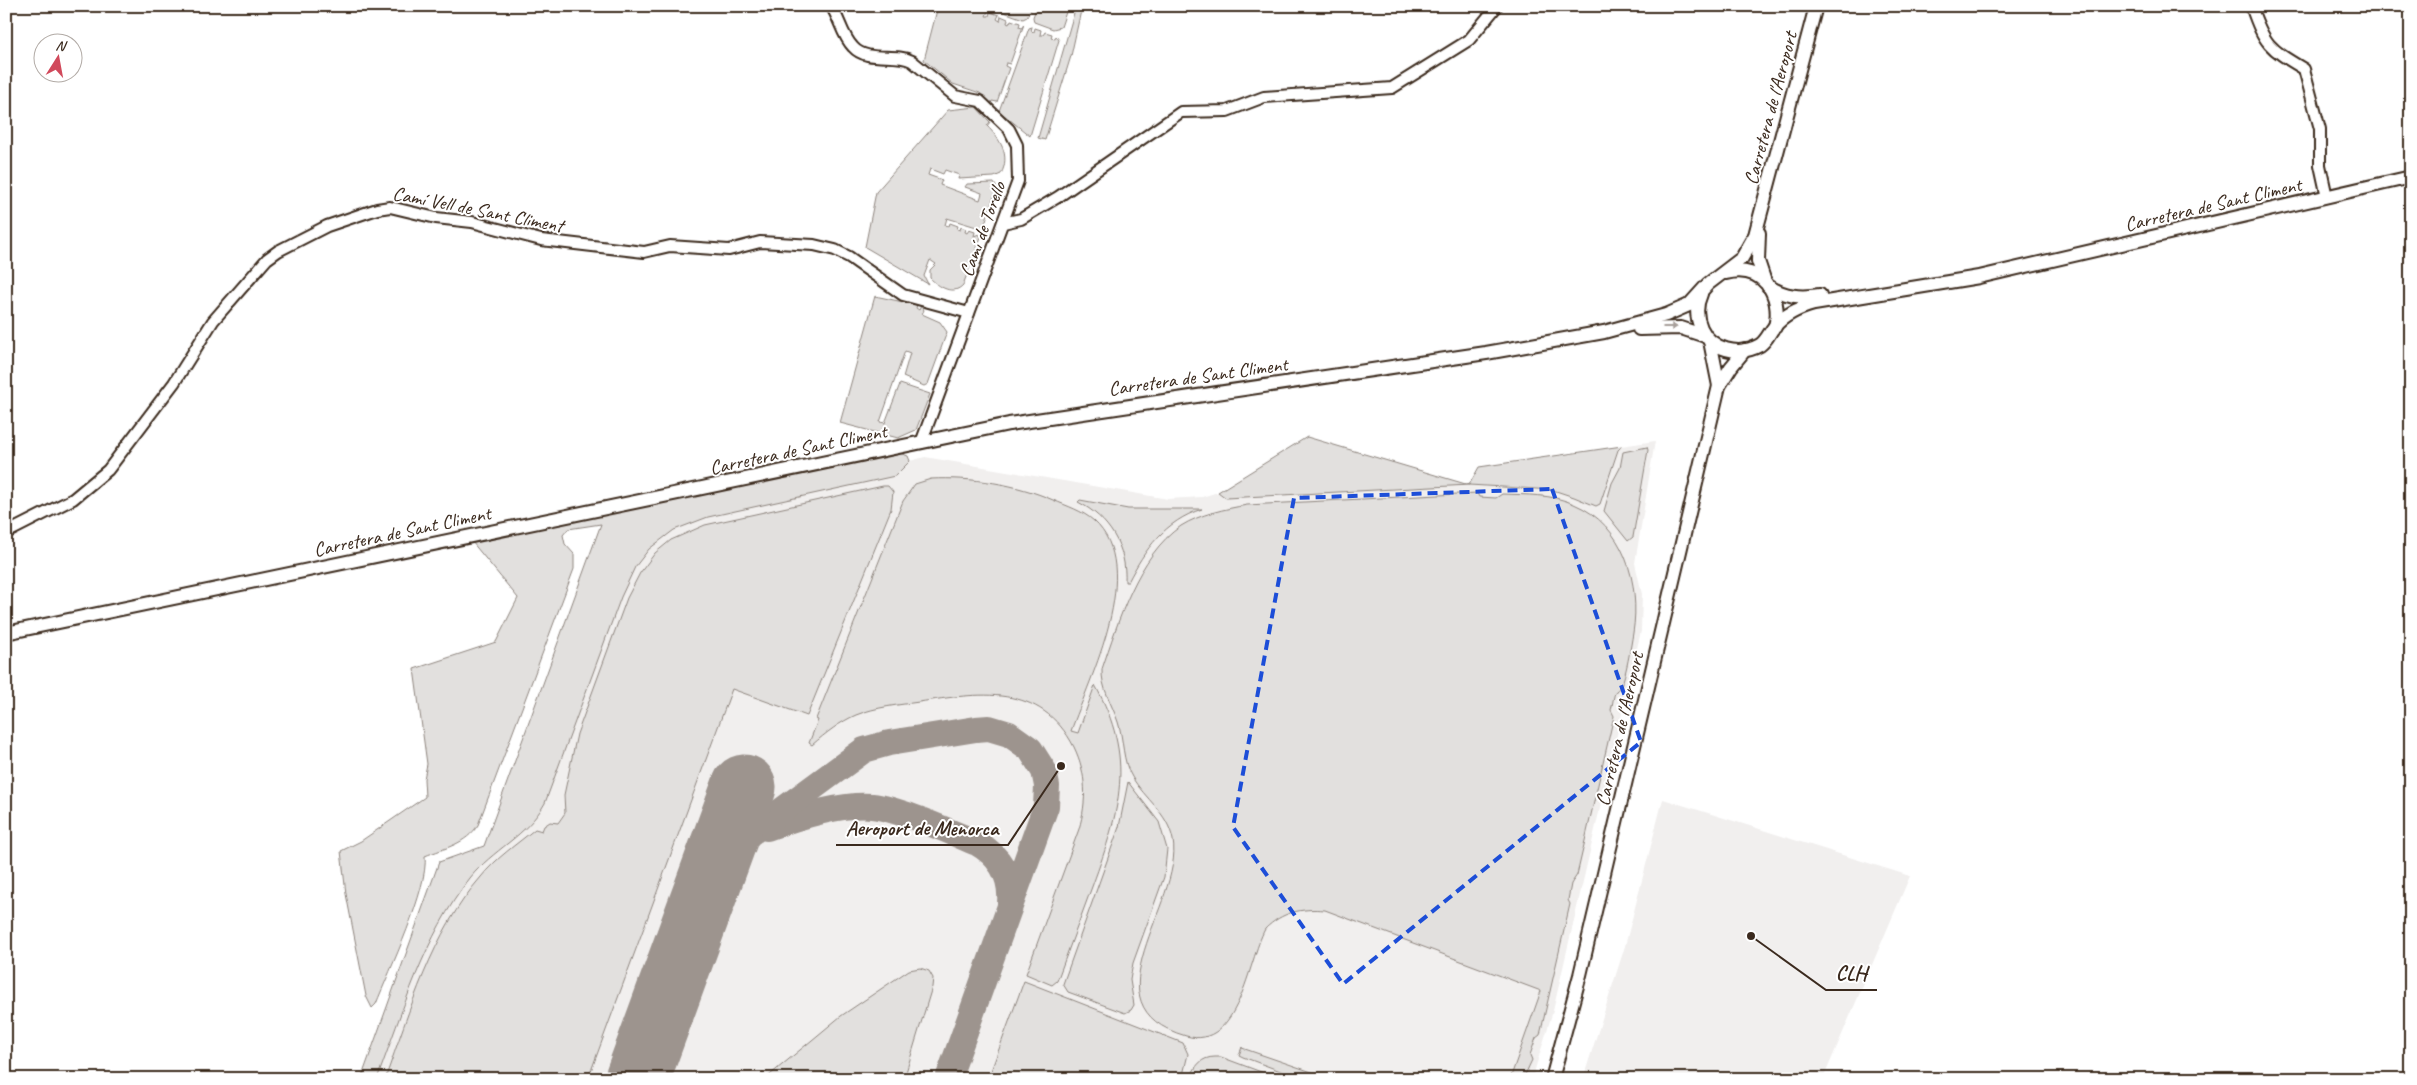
<svg xmlns="http://www.w3.org/2000/svg" width="2417" height="1085" font-family="Caveat,sans-serif">
  <style>
    .built { fill: #f1efee }
    .green { fill: #e2e0de; stroke: #8e857e }
    .lines { fill: none; stroke-linecap: round; stroke-linejoin: round }
    .taxiway { stroke: #9d948e; stroke-width: 26 }
    .runway { stroke: #9d948e; stroke-width: 65 }
    .minor-casing { stroke: #3b2a1e; stroke-width: 14 }
    .major-casing { stroke: #3b2a1e; stroke-width: 16 }
    .minor { stroke: #fff; stroke-width: 10 }
    .major { stroke: #fff; stroke-width: 12 }
    .oneway { fill: #a79f9a }
    .marked { fill: none; stroke: #1d4ed8; stroke-width: 4; stroke-dasharray: 10 6; stroke-linejoin: round }
    .labels { text-anchor: middle; stroke-width: 4; stroke-linejoin: round; paint-order: stroke }
    .street-label { font-size: 20px; fill: #3b2a1e; stroke: #fff }
    .leader { fill: none; stroke: #3b2a1e; stroke-width: 2 }
    .callout-dot { fill: #3b2a1e; stroke: #fff; stroke-width: 2 }
    .callout-label { font-size: 21px; text-anchor: middle; font-weight: bold; fill: #3b2a1e; stroke: #fff; stroke-width: 4; stroke-linejoin: round; paint-order: stroke }
  </style>
  <rect width="100%" height="100%" fill="#fff"/>
  <filter id="ink" filterUnits="userSpaceOnUse"><feTurbulence type="fractalNoise" baseFrequency=".02" numOctaves="2"/><feDisplacementMap in="SourceGraphic" scale="10" xChannelSelector="R" yChannelSelector="G"/><feConvolveMatrix kernelMatrix="1 2 1 2 8 2 1 2 1" color-interpolation-filters="sRGB"/></filter>
  <g filter="url(#ink)">
    <g class="built">
      <path d="M1307,437L1469,485L1479,467L1655,441L1635,563L1642,594L1641,631L1553,1011L1532,1079H361L439,862L484,846L601,524L892,458L910,461L925,457L1168,499L1202,497L1218,492Z"/>
      <path d="M1663,799L1910,876L1823,1079H1583L1625,946Z"/>
    </g>
    <g class="green">
      <path d="M938,6H983L982,9L988,11L986,16H989L990,12L999,15L997,19L1000,21L1001,16L1008,19L1007,23L1009,24L1011,20L1020,23L1019,27L1022,28L1024,24L1010,64L1006,63L1005,66L1009,68L997,102L992,101L991,103L980,93L953,84L924,60Z"/>
      <path d="M988,6H1032L1027,17L1023,19Z"/>
      <path d="M1037,6H1068L1061,27L1053,29L1034,22L1033,17Z"/>
      <path d="M1076,6H1082L1071,56L1045,140L1038,138Z"/>
      <path d="M1032,27L1031,31L1034,32L1035,28L1041,30L1040,35H1043L1045,32L1052,34L1051,38L1055,39L1056,36L1059,40L1030,136L999,111L1029,28Z"/>
      <path d="M976,107L990,122L987,126C1000,139 1011,155 1001,174L994,177L958,179L959,175L945,170L943,174L930,169L928,175L942,180L940,185L980,200L982,193L965,187L967,184L994,183L997,188L983,229L947,218L945,225L949,226L950,223L958,226L957,229L960,230L961,227L966,229L965,232L967,233L969,230L975,232L974,236L979,234L981,237L963,285C953,296 939,287 930,278V270L936,264L930,260L924,276L928,284L865,247L876,192L948,110Z"/>
      <path d="M875,296L917,305L916,308L919,310L921,306L924,310L922,314L940,322L947,332L928,384L924,386L903,377L910,353L905,351L880,422L885,423L900,384L930,394L916,430L898,438L840,423Z"/>
      <path d="M1307,437L1469,485L1479,467L1622,446L1618,450L1600,504L1596,506L1574,497L1553,490L1469,485L1226,498L1218,492Z"/>
      <path d="M1647,447L1648,450L1633,537L1628,541L1604,511L1612,483L1620,468L1623,452Z"/>
      <path d="M900,453L908,456L910,461L895,476L708,517L674,530L649,549L635,567L621,597L545,803C527,836 492,850 470,878C424,937 403,1010 377,1079H361L439,862L484,846L601,524L568,529L563,535L565,544L574,554V569L478,825C466,844 445,848 425,856C429,888 389,971 376,1004L372,1008L366,996L346,894L341,851L361,841L425,797L424,779L427,764L414,669L496,642L518,598L472,542Z"/>
      <path d="M931,479C971,477 1017,484 1053,500C1067,506 1083,511 1094,521C1146,568 1090,677 1071,731L1078,733L1095,685C1136,759 1120,810 1093,884C1081,916 1069,949 1057,981L1052,985L1026,974L1079,829C1087,801 1087,774 1074,747C1041,682 978,693 919,702C898,705 876,707 856,715C840,722 826,733 812,745L809,743L818,720L816,719L903,501L915,484Z"/>
      <path d="M883,486H888L893,492L891,509L807,716L732,689L588,1079H385C410,1010 432,933 481,877C496,858 517,844 535,829L542,831L544,826L550,822L558,823L565,813L564,795L577,734L627,598L640,573L655,553L671,540L705,525Z"/>
      <path d="M1477,493L1479,497L1496,498L1502,494C1526,495 1552,494 1574,504C1624,525 1641,583 1633,633C1631,645 1626,676 1621,686C1620,688 1618,689 1616,691C1613,696 1613,704 1611,710L1614,716L1577,875L1571,884L1568,900L1570,904L1540,1035L1536,1038L1530,1055L1532,1060L1523,1079H1510L1541,991L1325,910C1301,908 1282,912 1265,929C1248,961 1239,1051 1186,1036C1081,1006 1184,904 1173,840C1168,813 1145,799 1132,777C1122,761 1124,740 1118,722C1112,704 1101,688 1102,669C1118,622 1138,555 1181,526C1200,514 1225,509 1247,505Z"/>
      <path d="M1080,500L1128,509H1202C1165,521 1145,549 1128,582H1125C1127,547 1109,518 1078,502Z"/>
      <path d="M1128,782L1159,822L1167,849L1164,877L1133,963L1130,980L1134,1005L1131,1010L1125,1013L1068,992L1063,984L1119,827Z"/>
      <path d="M920,968L929,971L933,978L932,987L904,1079H765L841,1016L909,970Z"/>
      <path d="M1024,981L1183,1043L1188,1054L1182,1079H988Z"/>
      <path d="M1242,1047V1048L1332,1079H1302L1243,1057L1239,1055Z"/>
      <path d="M1215,1057H1221L1280,1079H1190C1195,1066 1201,1057 1215,1057Z"/>
    </g>
    <g class="lines">
      <g class="taxiway">
        <path d="M767,828C795,818 841,803 872,806C900,809 950,832 977,843C1000,856 1012,877 1010,903"/>
        <path d="M712,875L722,859L740,841L864,750L889,743L976,729L989,728L1009,734L1030,749L1044,771L1047,786L1046,806L948,1079"/>
      </g>
      <path class="runway" d="M637,1079L744,787"/>
      <defs>
        <g id="minor">
          <path d="M831,6C840,19 842,36 853,47C867,63 895,52 912,61L955,96L980,101L1009,129L1017,145L1018,181L921,443"/>
          <path d="M2251,6C2265,46 2269,48 2304,69L2320,129V165L2327,197"/>
          <path d="M1003,223L1021,219L1058,197L1181,112L1227,111L1264,97L1392,88L1469,40L1497,6"/>
          <path d="M6,533L73,499L108,470L174,383L213,321L267,259L278,251L327,226L377,209L390,207L436,218L472,222L541,240L644,252L670,246L729,250L760,242L814,245L835,250L849,257L903,295L969,313"/>
        </g>
        <g id="major">
          <path d="M1759,233L1758,261L1765,282"/>
          <path d="M1726,273C1762,264 1783,294 1775,327"/>
          <path d="M1768,286C1786,297 1800,298 1820,295"/>
          <path d="M1701,294C1696,305 1696,317 1701,328C1711,350 1739,357 1760,345C1767,340 1769,333 1774,327C1784,315 1799,308 1814,304L1979,277L2411,177"/>
          <path d="M1639,329L1681,328L1705,336"/>
          <path d="M1710,341L1719,386"/>
          <path d="M6,633L1009,424L1486,353L1604,332L1666,315L1689,305L1708,284L1742,258L1755,235L1816,6"/>
          <path d="M1552,1079L1580,975L1719,386L1731,367L1745,350"/>
        </g>
      </defs>
      <use href="#minor" class="minor-casing"/>
      <use href="#major" class="major-casing"/>
      <use href="#minor" class="minor"/>
      <use href="#major" class="major"/>
    </g>
    <defs><path id="oneway-solid" d="M-6-.8H1V-3.2L6.5 0L1 3.2V.8H-6Z" transform="scale(1.25)"/></defs>
    <use class="oneway" href="#oneway-solid" transform="translate(1670 327)"/>
  </g>
  <path class="marked" d="M1552,489L1641,742L1343,984L1233,827L1294,498Z"/>
  <g class="labels">
    <g class="street-label">
      <text transform="translate(1770 108) rotate(-75)" y="7">Carretera de l'Aeroport</text>
      <text transform="translate(2213 204) rotate(-13)" y="7">Carretera de Sant Climent</text>
      <text transform="translate(478 209) rotate(11)" y="7">Camí Vell de Sant Climent</text>
      <text transform="translate(982 229) rotate(-70)" y="7">Camí de Torello</text>
      <text transform="translate(1198 376) rotate(-8)" y="7">Carretera de Sant Climent</text>
      <text transform="translate(798 449) rotate(-12)" y="7">Carretera de Sant Climent</text>
      <text transform="translate(402 531) rotate(-12)" y="7">Carretera de Sant Climent</text>
      <text transform="translate(1619 729) rotate(-77)" y="7">Carretera de l'Aeroport</text>
    </g>
  </g>
  <path class="leader" d="M1061 766L1008 845H836M1751 936L1826 990H1877"/>
  <g class="callout-dot">
    <circle cx="1061" cy="766" r="5"/>
    <circle cx="1751" cy="936" r="5"/>
  </g>
  <g class="callout-label">
    <text x="922" y="835">Aeroport de Menorca</text>
    <text x="1851" y="980">CLH</text>
  </g>
  <rect width="2417" height="1085" fill="none" stroke="#fff" stroke-width="25"/>
  <rect x="12" y="12" width="2392" height="1060" fill="none" stroke="#3b2a1e" stroke-width="2" filter="url(#ink)"/>
  <g transform="translate(58 58) rotate(11)"><circle r="24" fill="#ffffff" stroke="#b1aaa5"/>
  <path d="M0-4L9 19L0 12L-9 19Z" fill="#d1495b"/>
  <text y="-8" font-size="14" font-weight="bold" text-anchor="middle" fill="#3b2a1e">N</text>
  </g>
</svg>
